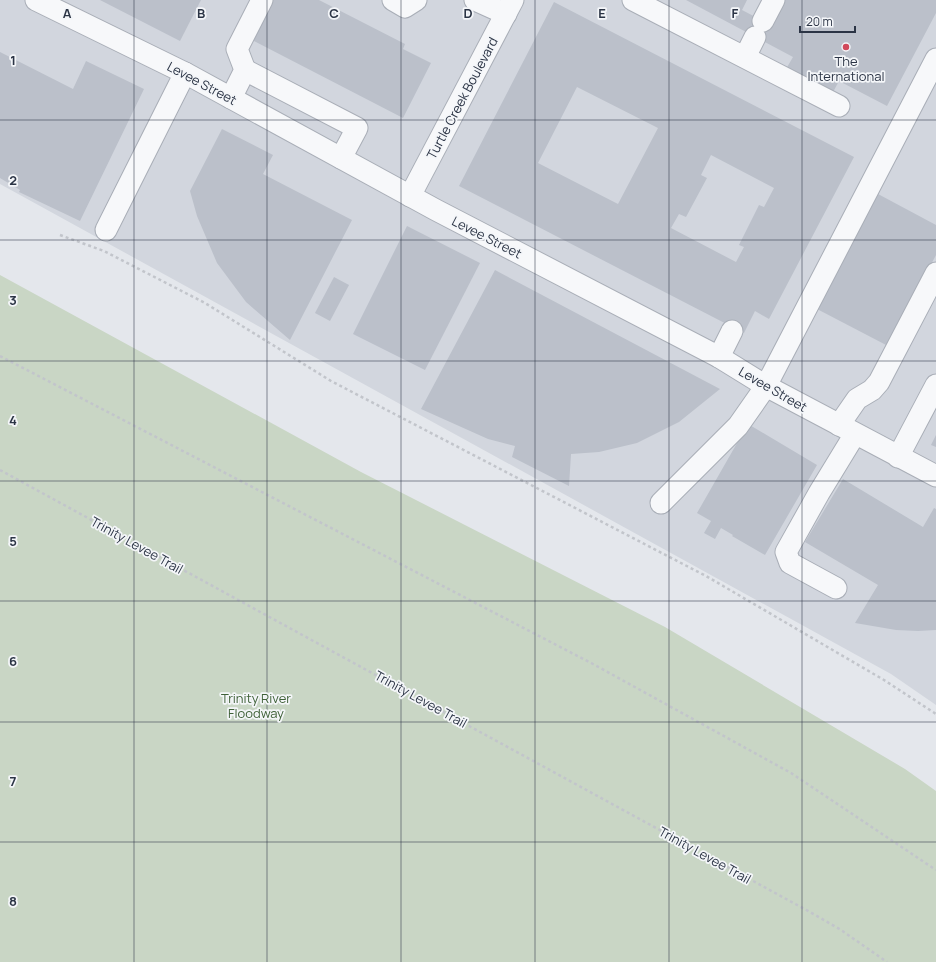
<svg xmlns="http://www.w3.org/2000/svg" width="936" height="962" font-family="Manrope,sans-serif">
  <style>
    .built { fill: #d2d6de }
    .green { fill: #c9d6c5 }
    .building { fill: #bbc0ca; fill-rule: evenodd }
    .lines { fill: none; stroke-linecap: round; stroke-linejoin: round }
    .minor-casing { stroke: #a9aeb7; stroke-width: 23 }
    .path { stroke: #c2c5cb; stroke-width: 2.5; stroke-dasharray: 3 3; stroke-linecap: butt }
    .minor { stroke: #f7f8fa; stroke-width: 21 }
    .grid { fill: none; stroke: #2b3445; stroke-width: 1; stroke-opacity: 0.55 }
    .poi-dot { fill: #d1495b; stroke: #f4f6f9; stroke-width: 1.5 }
    .labels { text-anchor: middle; stroke-width: 3.5; stroke-linejoin: round; paint-order: stroke }
    .poi-label { font-size: 13px; fill: #2b3445; stroke: #f4f6f9 }
    .street-label { font-size: 13px; fill: #2b3445; stroke: #f4f6f9 }
    .park-label { font-size: 13px; fill: #3f6138; stroke: #f4f6f9 }
    .grid-label { font-size: 13px; text-anchor: middle; font-weight: bold; fill: #2b3445; stroke: #f4f6f9; stroke-width: 3.5; stroke-linejoin: round; paint-order: stroke }
  </style>
  <rect width="100%" height="100%" fill="#e4e7ec"/>
  <path class="built" d="M0,0H936V705L891,674L0,184Z"/>
  <path class="green" d="M0,275L361,472L665,627L905,769L936,791V962H0Z"/>
  <g class="building">
    <path d="M100,0H201L180,41Z"/>
    <path d="M270,0H319L405,44L403,49L431,63L403,118L250,39Z"/>
    <path d="M686,0H747L742,10L771,25L784,0H936V13L887,106L839,81L832,94L786,69L793,57Z"/>
    <path d="M554,2L854,157L769,319L755,311L744,333L459,186ZM577,87L658,128L618,204L538,163ZM711,155L774,188L764,207L759,205L739,245L744,247L736,262L671,228L679,214L686,217L707,178L701,175Z"/>
    <path d="M0,52L73,89L86,61L144,89L80,221L19,192L20,190L0,178Z"/>
    <path d="M222,129L273,155L263,174L352,220L290,340L246,302L217,263L197,216L190,191Z"/>
    <path d="M878,194L936,225V255L888,346L817,309Z"/>
    <path d="M407,226L480,263L425,370L353,334Z"/>
    <path d="M495,270L720,389L679,422L637,443L599,452L571,454L569,486L512,457L515,446L488,439L421,409Z"/>
    <path d="M334,277L349,285L330,321L315,313Z"/>
    <path d="M748,424L817,465L765,555L732,536L733,535L721,528L715,539L704,533L711,521L697,513Z"/>
    <path d="M936,435V447L931,445Z"/>
    <path d="M843,479L923,527L934,508L936,509V630L918,631L896,630L855,623L878,585L805,542Z"/>
  </g>
  <g class="lines">
    <defs>
      <g id="minor">
        <path d="M36,0L187,74L436,210L719,357L766,386L936,476"/>
        <path d="M393,0L405,7L416,0"/>
        <path d="M475,0L506,14"/>
        <path d="M633,0L839,106"/>
        <path d="M763,21L774,0"/>
        <path d="M745,57L755,37"/>
        <path d="M245,70L357,128L341,158"/>
        <path d="M231,98L245,70L237,49L262,0"/>
        <path d="M410,196L513,0"/>
        <path d="M106,230L185,73"/>
        <path d="M719,357L732,331"/>
        <path d="M839,425L857,399L872,390L879,382L936,273"/>
        <path d="M898,457L936,385"/>
        <path d="M661,503L738,426L766,386L936,59"/>
        <path d="M836,588L790,563L786,552L819,493L855,434"/>
      </g>
    </defs>
    <use href="#minor" class="minor-casing"/>
    <g class="path">
      <path d="M60,235L104,251L205,303L331,381L706,576L884,680L936,714"/>
      <path d="M0,356L593,664L791,773L936,870"/>
      <path d="M0,470L810,912L841,930L887,962"/>
    </g>
    <use href="#minor" class="minor"/>
  </g>
  <path class="grid" d="M134,0V962M267,0V962M401,0V962M535,0V962M669,0V962M802,0V962M0,120H936M0,240H936M0,361H936M0,481H936M0,601H936M0,722H936M0,842H936"/>
  <circle class="poi-dot" cx="846" cy="47" r="4"/>
  <g class="labels">
    <g class="poi-label">
      <text x="846" y="66">The<tspan x="846" dy="15">International</tspan></text>
    </g>
    <g class="street-label">
      <text transform="translate(202 83) rotate(28)" y="5">Levee Street</text>
      <text transform="translate(462 98) rotate(-62)" y="5">Turtle Creek Boulevard</text>
      <text transform="translate(487 237) rotate(27)" y="5">Levee Street</text>
      <text transform="translate(773 389) rotate(30)" y="5">Levee Street</text>
      <text transform="translate(137 545) rotate(29)" y="5">Trinity Levee Trail</text>
      <text transform="translate(421 699) rotate(29)" y="5">Trinity Levee Trail</text>
      <text transform="translate(705 855) rotate(29)" y="5">Trinity Levee Trail</text>
    </g>
    <g class="park-label">
      <text x="256" y="703">Trinity River<tspan x="256" dy="15">Floodway</tspan></text>
    </g>
  </g>
  <g class="grid-label">
    <text x="67" y="18">A</text>
    <text x="201" y="18">B</text>
    <text x="334" y="18">C</text>
    <text x="468" y="18">D</text>
    <text x="602" y="18">E</text>
    <text x="735" y="18">F</text>
    <text x="13" y="65">1</text>
    <text x="13" y="185">2</text>
    <text x="13" y="305">3</text>
    <text x="13" y="425">4</text>
    <text x="13" y="546">5</text>
    <text x="13" y="666">6</text>
    <text x="13" y="786">7</text>
    <text x="13" y="906">8</text>
  </g>
  <path d="M800 26v6h55v-6" fill="none" stroke="#2b3445" stroke-width="2"/>
  <text x="806" y="26" font-size="12" fill="#2b3445" stroke="#f4f6f9" stroke-width="3" paint-order="stroke">20 m</text>
</svg>
